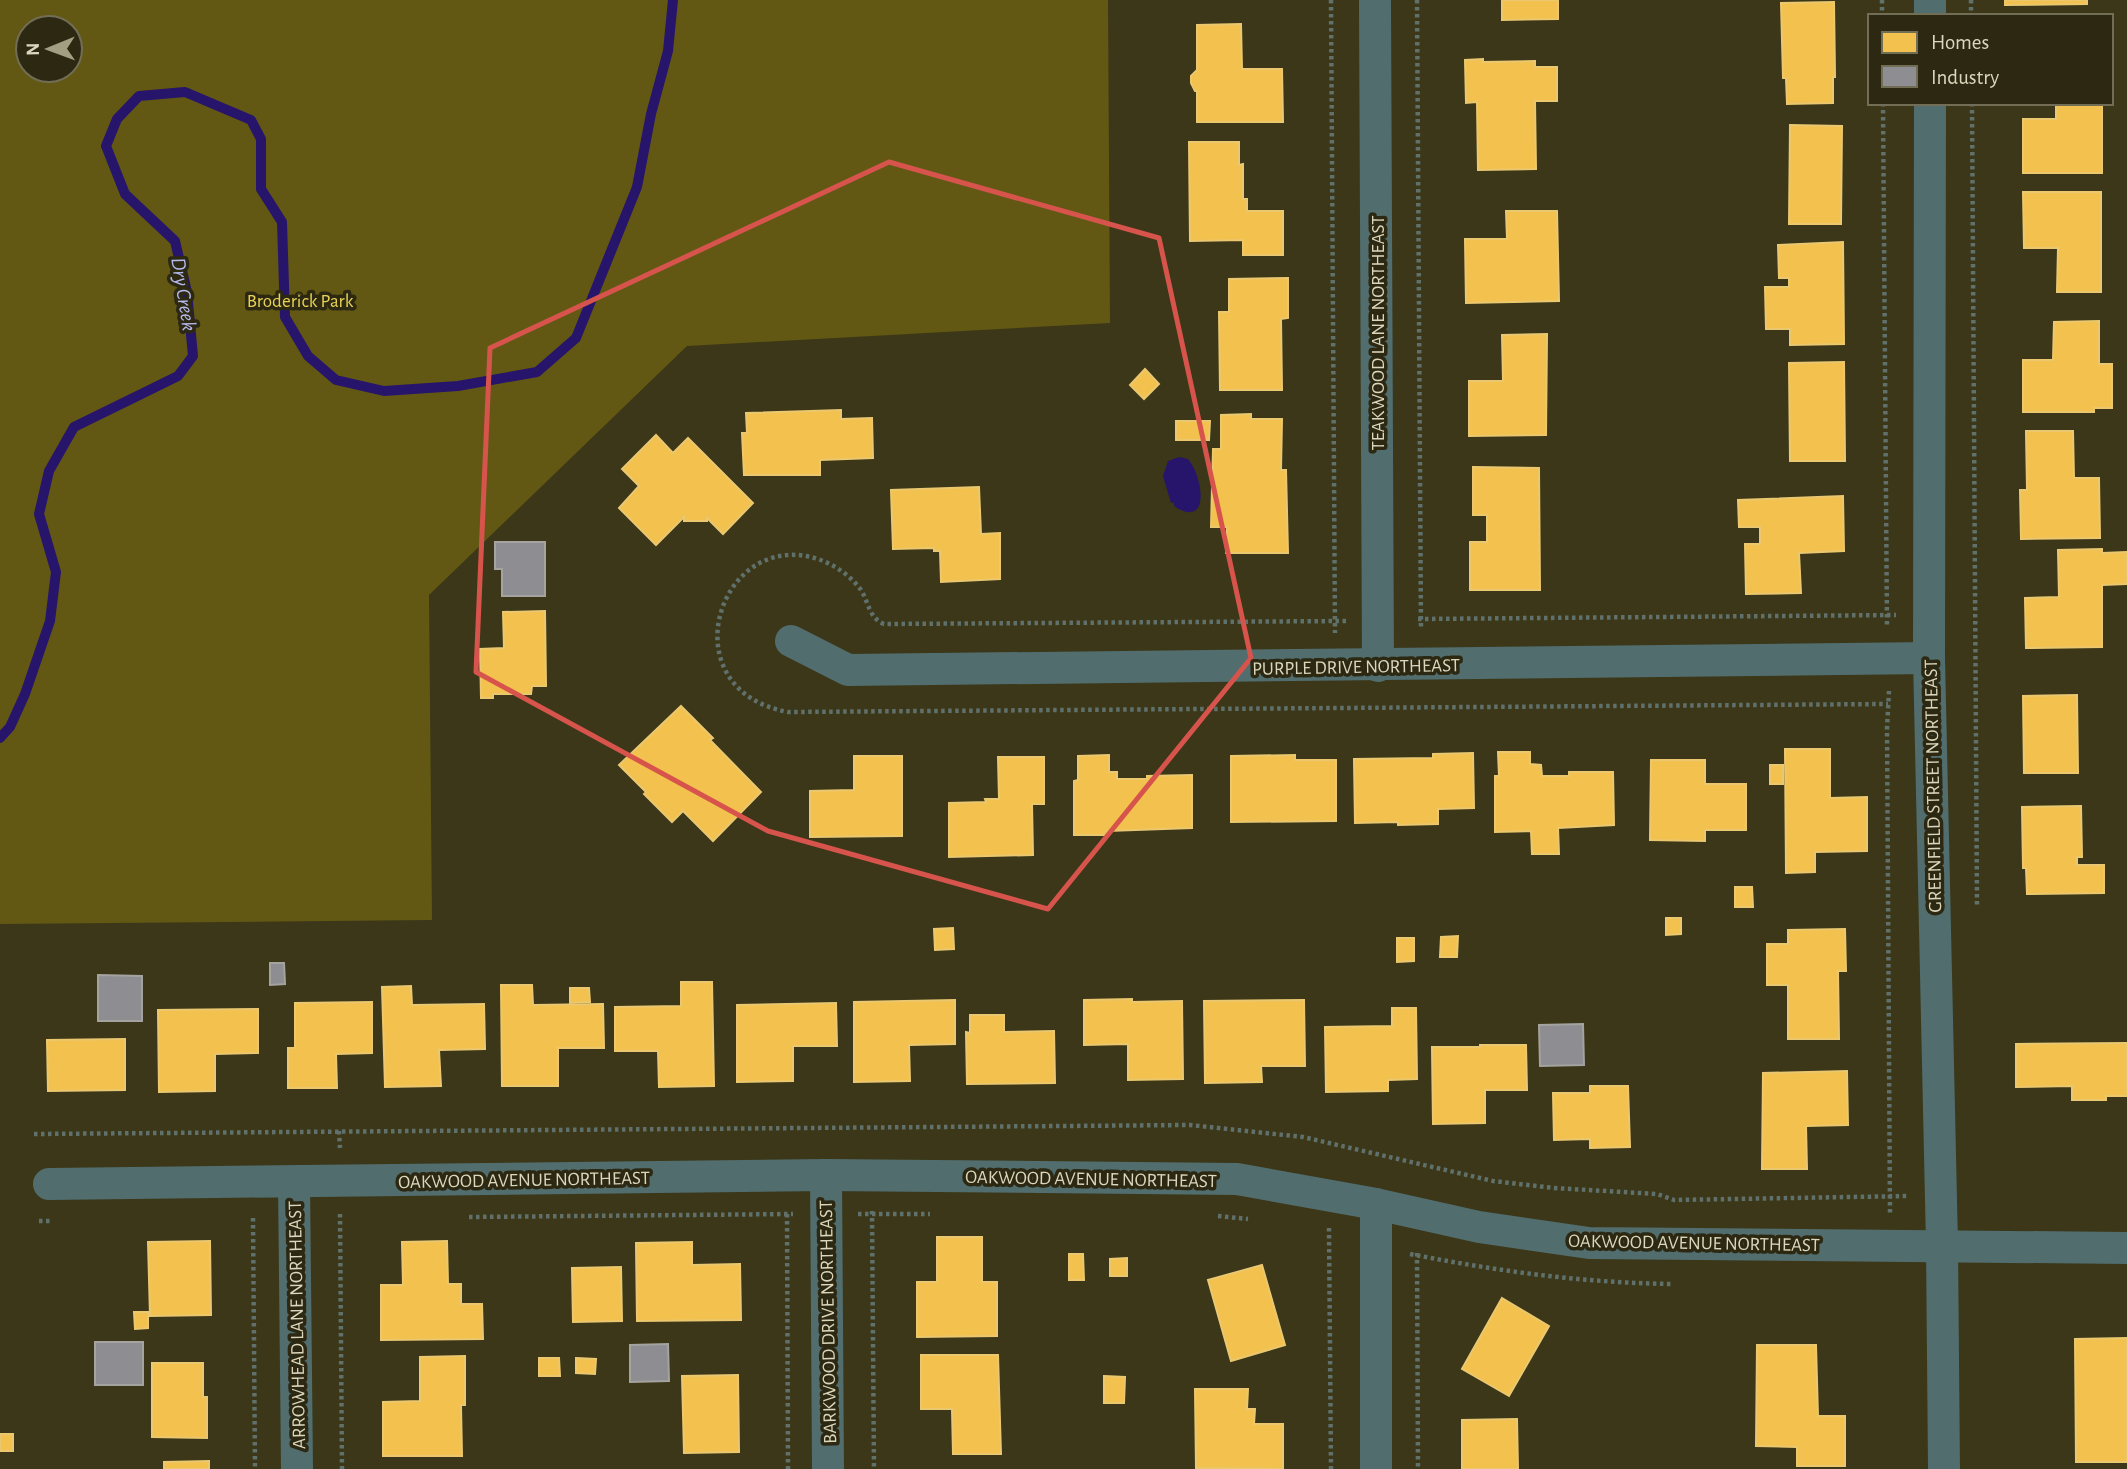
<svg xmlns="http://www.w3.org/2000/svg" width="2127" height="1469" font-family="'Alegreya Sans',sans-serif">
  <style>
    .green { fill: #625814; fill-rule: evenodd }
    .water { fill: #27156b }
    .homes { fill: #f2c14e; stroke: #ebc86f; stroke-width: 2 }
    .industry { fill: #8d8d92; stroke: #a4a39f; stroke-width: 2 }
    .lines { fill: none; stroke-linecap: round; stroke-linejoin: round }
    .stream { stroke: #27156b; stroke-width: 10 }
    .path { stroke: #60706a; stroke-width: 4.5; stroke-dasharray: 3.5 3.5; stroke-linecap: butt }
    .street { stroke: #516d6e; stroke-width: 32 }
    .marked { fill: none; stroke: #d7544d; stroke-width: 5; stroke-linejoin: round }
    .labels { text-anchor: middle; stroke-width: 7; stroke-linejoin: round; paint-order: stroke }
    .park-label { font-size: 19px; fill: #e7d255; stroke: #2c2812 }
    .street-label { font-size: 19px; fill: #dbd7bc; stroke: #2c2812 }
    .water-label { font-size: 21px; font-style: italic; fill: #b5baed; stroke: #2c2812 }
  </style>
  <rect width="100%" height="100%" fill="#3b3718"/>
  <path class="green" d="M0,0H1108L1110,323L687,346L429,595L432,920L0,924ZM28,28H70V70H28Z"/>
  <path class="water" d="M1179,457L1188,459C1202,474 1212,529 1175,507L1173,502L1171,503L1163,476L1168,461Z"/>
  <g class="homes">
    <path d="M1502,0H1558V19L1502,20Z"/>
    <path d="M2005,0H2087V4L2005,5Z"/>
    <path d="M1834,2L1835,77H1833V103L1787,104L1786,78H1783L1781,3Z"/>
    <path d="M1241,24L1242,69H1282L1283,122H1197V91H1195L1191,83V76L1197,70V25Z"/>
    <path d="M1483,59V62L1535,61V67H1557V101H1535L1536,169L1478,170L1477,102L1466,103L1465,60Z"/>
    <path d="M2056,103H2102V173H2023V119H2056Z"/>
    <path d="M1790,125L1842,126L1841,224H1789Z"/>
    <path d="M1189,142H1239V165L1243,164V199H1247V211H1283V255H1243V240L1190,241Z"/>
    <path d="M2023,192H2101V292H2057L2058,248H2024Z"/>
    <path d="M1506,211H1557L1559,301L1466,303L1465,239H1507Z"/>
    <path d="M1843,242L1844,344L1790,345V329H1766L1765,287H1789V278H1779L1778,245Z"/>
    <path d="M1288,278V318L1281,319L1282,390H1220L1219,312H1229V279Z"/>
    <path d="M2099,321V364H2112V408H2094V412H2023V360H2053L2054,322Z"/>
    <path d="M1547,334L1546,435L1469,436V381H1503L1502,335Z"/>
    <path d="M1844,362L1845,461H1790L1789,363Z"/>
    <path d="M1145,369L1159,384L1144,399L1130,385Z"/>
    <path d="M841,410V419L872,418L873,458L820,460V475H744L742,433H747L746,413Z"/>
    <path d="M1251,414V419H1282L1281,470H1286L1288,553H1226L1227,527H1211L1213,449H1221V415Z"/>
    <path d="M1176,421H1210L1209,440H1176Z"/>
    <path d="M2026,431H2073L2074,478H2099L2100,538L2021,539L2020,490H2027Z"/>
    <path d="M656,435L673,453L688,438L753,503L723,534L707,518V521H684V517L656,545L619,508L639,486L622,469Z"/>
    <path d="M1473,467L1539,468L1540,590H1470V542H1487V515H1473Z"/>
    <path d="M979,487L981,534L1000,533V579L941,582L940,551H934V548L893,549L891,490Z"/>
    <path d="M1843,496L1844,551L1799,553L1801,593L1746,594L1745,544H1760V527H1739L1738,500Z"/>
    <path d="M2102,549V553L2127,552V584L2102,585V647L2026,648L2025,598L2059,597L2058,550Z"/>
    <path d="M545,611L546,686H532L531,694H493V698H481L480,649L504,648L503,612Z"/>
    <path d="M2077,695L2078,773H2024L2023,696Z"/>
    <path d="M681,706L713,738L710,740L761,792L713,841L683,811L672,822L644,794L646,792L619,765Z"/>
    <path d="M1785,749H1830V798L1867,797V851L1815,852V872L1786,873Z"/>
    <path d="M1498,752H1530V764L1541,765L1542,776H1569V772H1613L1614,825L1558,828L1559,854H1532L1531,831L1495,832V776H1499Z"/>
    <path d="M1473,753L1474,808L1438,809V824L1398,825V822L1355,823L1354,759L1433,758V754Z"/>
    <path d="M1109,755V772H1117V779H1147V776L1192,775V828L1107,831V835H1074V781L1078,780V756Z"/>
    <path d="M1295,755V760H1336V821L1231,822V756Z"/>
    <path d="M854,756H902V836L810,837V791L854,790Z"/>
    <path d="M998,757H1044V804H1032L1033,855L949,857V803L986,802L985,799H999Z"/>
    <path d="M1651,760H1705V784H1746V830H1705V841L1650,840Z"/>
    <rect x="1770" y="765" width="13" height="19"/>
    <path d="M2081,806L2082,857H2077V865H2104V893L2027,894L2026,868H2023L2022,807Z"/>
    <path d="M1735,887H1752L1753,907H1735Z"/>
    <path d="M1666,918H1681V934L1666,935Z"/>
    <path d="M953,928L954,949L935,950L934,929Z"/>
    <path d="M1845,929L1846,971H1838L1839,1039H1788V985H1767V944H1788V930Z"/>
    <path d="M1458,936L1457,957H1440L1441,937Z"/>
    <path d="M1397,938H1414V961L1397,962Z"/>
    <path d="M681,982H712L714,1086L659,1087L658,1051H615V1007L681,1006Z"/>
    <path d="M501,985H532L533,1005L603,1004L604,1048H558V1086H502Z"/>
    <path d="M411,986L412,1005L484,1004L485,1049L439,1050L441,1086L385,1087L382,987Z"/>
    <path d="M570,988H589L590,1002L570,1003Z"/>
    <path d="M1132,999V1002L1182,1001L1183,1079L1128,1080V1044L1084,1045V1000Z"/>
    <path d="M955,1000V1044L909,1045L910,1081L854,1082V1002Z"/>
    <path d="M1304,1000L1305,1066H1261L1262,1082L1205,1083L1204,1001Z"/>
    <path d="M372,1002V1053L336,1054L337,1088H288V1048H295V1003Z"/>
    <path d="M836,1003L837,1046H793V1081L737,1082V1005Z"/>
    <path d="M1392,1008H1416L1417,1079L1388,1080V1091L1326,1092L1325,1027L1392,1026Z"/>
    <path d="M258,1009V1053L215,1054V1091L159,1092L158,1010Z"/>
    <path d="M970,1015H1004V1032L1054,1031L1055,1083L967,1084L966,1032L970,1033Z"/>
    <path d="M125,1039V1090L48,1091L47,1040Z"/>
    <path d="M2127,1043V1096H2106V1100H2072V1086L2016,1087V1044Z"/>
    <path d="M1480,1045H1526L1527,1090H1485V1123L1433,1124L1432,1047H1480Z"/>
    <path d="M1847,1071L1848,1125L1806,1126L1807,1169H1762L1763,1073Z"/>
    <path d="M1590,1086H1628L1630,1147L1590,1148V1139L1554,1140L1553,1093H1590Z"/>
    <path d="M937,1237H982V1282H997V1336L917,1337V1282H937Z"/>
    <path d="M210,1241L211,1315L150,1316L148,1242Z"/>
    <path d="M447,1241L448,1284H461V1304H482L483,1339L381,1340V1285H403L402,1242Z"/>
    <path d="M692,1242V1265L740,1264L741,1320L637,1321L636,1243Z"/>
    <path d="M1069,1254H1083L1084,1280H1069Z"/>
    <path d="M1127,1258V1276H1110V1259Z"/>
    <path d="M1262,1265L1285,1345L1231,1361L1208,1280Z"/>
    <path d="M621,1267L622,1321L573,1322L572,1268Z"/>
    <path d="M1502,1298L1549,1326L1509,1396L1462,1369Z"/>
    <path d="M134,1312H148V1328L135,1329Z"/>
    <path d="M2127,1338V1462H2076L2075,1339Z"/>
    <path d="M1757,1345H1816L1818,1416H1845V1466H1797V1447L1756,1446Z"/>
    <path d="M921,1355H998L1001,1454H953L952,1409H921Z"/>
    <path d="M465,1356V1405H461L462,1456H383V1402L420,1401V1357Z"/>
    <path d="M539,1358H559L560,1376H539Z"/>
    <path d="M576,1358L596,1359L595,1374L576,1373Z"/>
    <path d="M152,1363H203V1397H207V1438L152,1437Z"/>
    <path d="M738,1375L739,1452L684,1453L682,1376Z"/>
    <path d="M1104,1376L1125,1377L1124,1403H1104Z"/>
    <path d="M1195,1389H1248L1247,1409H1255L1254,1424H1283V1469L1196,1468Z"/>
    <path d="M1517,1419L1518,1469H1462V1420Z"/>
    <rect x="0" y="1434" width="13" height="17"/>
    <path d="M209,1461V1469H164V1462Z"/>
  </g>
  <g class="industry">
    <path d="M495,542H545V596H502V569H495Z"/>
    <path d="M270,963H284L285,984L270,985Z"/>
    <path d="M98,975L142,976V1021H98Z"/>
    <path d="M1583,1024L1584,1065L1540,1066L1539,1025Z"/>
    <rect x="95" y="1342" width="48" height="43"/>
    <path d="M668,1344L669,1381L630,1382V1345Z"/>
  </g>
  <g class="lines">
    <path class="stream" d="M0,738L10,727L25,694L50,621L56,572L39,514L49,471L74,427L178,376L193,356L187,292L175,241L125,194L106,146L117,119L139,96L185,92L251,120L261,139V189L282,222L285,317L308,356L336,380L384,391L458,386L537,372L576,338L637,187L651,114L668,51L673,0"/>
    <g class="path">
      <path d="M1331,0L1335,633"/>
      <path d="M1417,0L1421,629"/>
      <path d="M1882,0V16"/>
      <path d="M1971,0V16"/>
      <path d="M1883,103L1887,627"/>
      <path d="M1972,103L1977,905"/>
      <path d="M1418,619L1896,615"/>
      <path d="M1346,621L884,624C869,618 869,603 861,590C851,576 835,565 818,559C718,527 667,690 788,712L1888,704"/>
      <path d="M1889,691L1887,728L1890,1214"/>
      <path d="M339,1131L340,1148"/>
      <path d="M34,1134L1190,1125L1303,1137L1493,1181L1554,1188L1657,1194L1674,1200L1908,1196"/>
      <path d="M872,1211L874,1469"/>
      <path d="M340,1214L342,1469"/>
      <path d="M787,1214L788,1469"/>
      <path d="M858,1214H930"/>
      <path d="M1218,1216L1248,1219"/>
      <path d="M469,1217L793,1214"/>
      <path d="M253,1218L255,1469"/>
      <path d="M39,1221H50"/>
      <path d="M1329,1228L1331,1469"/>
      <path d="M1417,1253L1418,1469"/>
      <path d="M1410,1254C1497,1271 1583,1283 1673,1284"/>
    </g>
    <g class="street">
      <path d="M1375,0L1378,666"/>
      <path d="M1930,16V0"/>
      <path d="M1930,103L1929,658L1942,1245L1944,1469"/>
      <path d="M791,641L848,670L1929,658"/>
      <path d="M826,1175L828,1469"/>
      <path d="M294,1182L297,1469"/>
      <path d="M49,1184L826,1175L1237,1179L1376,1204L1479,1227L1589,1243L2127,1248"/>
      <path d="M1376,1204V1469"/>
    </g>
  </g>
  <path class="marked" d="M889,162L1159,238L1251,658L1048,909L768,831L476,672L490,348Z"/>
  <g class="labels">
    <g class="park-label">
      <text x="300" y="307">Broderick Park</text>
    </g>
    <g class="street-label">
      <text transform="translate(1377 333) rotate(-90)" y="7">TEAKWOOD LANE NORTHEAST</text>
      <text transform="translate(1356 666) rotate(-1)" y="7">PURPLE DRIVE NORTHEAST</text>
      <text transform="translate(1932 786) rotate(-91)" y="7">GREENFIELD STREET NORTHEAST</text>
      <text transform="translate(1091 1178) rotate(1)" y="7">OAKWOOD AVENUE NORTHEAST</text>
      <text transform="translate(524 1179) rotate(-1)" y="7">OAKWOOD AVENUE NORTHEAST</text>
      <text transform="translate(1694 1242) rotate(1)" y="7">OAKWOOD AVENUE NORTHEAST</text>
      <text transform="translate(827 1322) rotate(-91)" y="7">BARKWOOD DRIVE NORTHEAST</text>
      <text transform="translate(296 1325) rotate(-91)" y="7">ARROWHEAD LANE NORTHEAST</text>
    </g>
    <g class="water-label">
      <text transform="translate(184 294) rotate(81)" y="7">Dry Creek</text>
    </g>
  </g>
  <rect x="1868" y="14" width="245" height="91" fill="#2c2812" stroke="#726e56" stroke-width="2"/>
  <rect x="1882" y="32" width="35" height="21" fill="#f2c14e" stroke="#726e56" stroke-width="2"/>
  <text x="1931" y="49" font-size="21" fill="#dbd7bc">Homes</text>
  <rect x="1882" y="66" width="35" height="21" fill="#8d8d92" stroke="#726e56" stroke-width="2"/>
  <text x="1931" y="84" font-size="21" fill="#dbd7bc">Industry</text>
  <g transform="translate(49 49) rotate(269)"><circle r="33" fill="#2c2812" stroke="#726e56" stroke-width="2"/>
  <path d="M0-5L12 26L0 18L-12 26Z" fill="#a39f83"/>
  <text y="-10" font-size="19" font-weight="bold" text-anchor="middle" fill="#dbd7bc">N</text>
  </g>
</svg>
